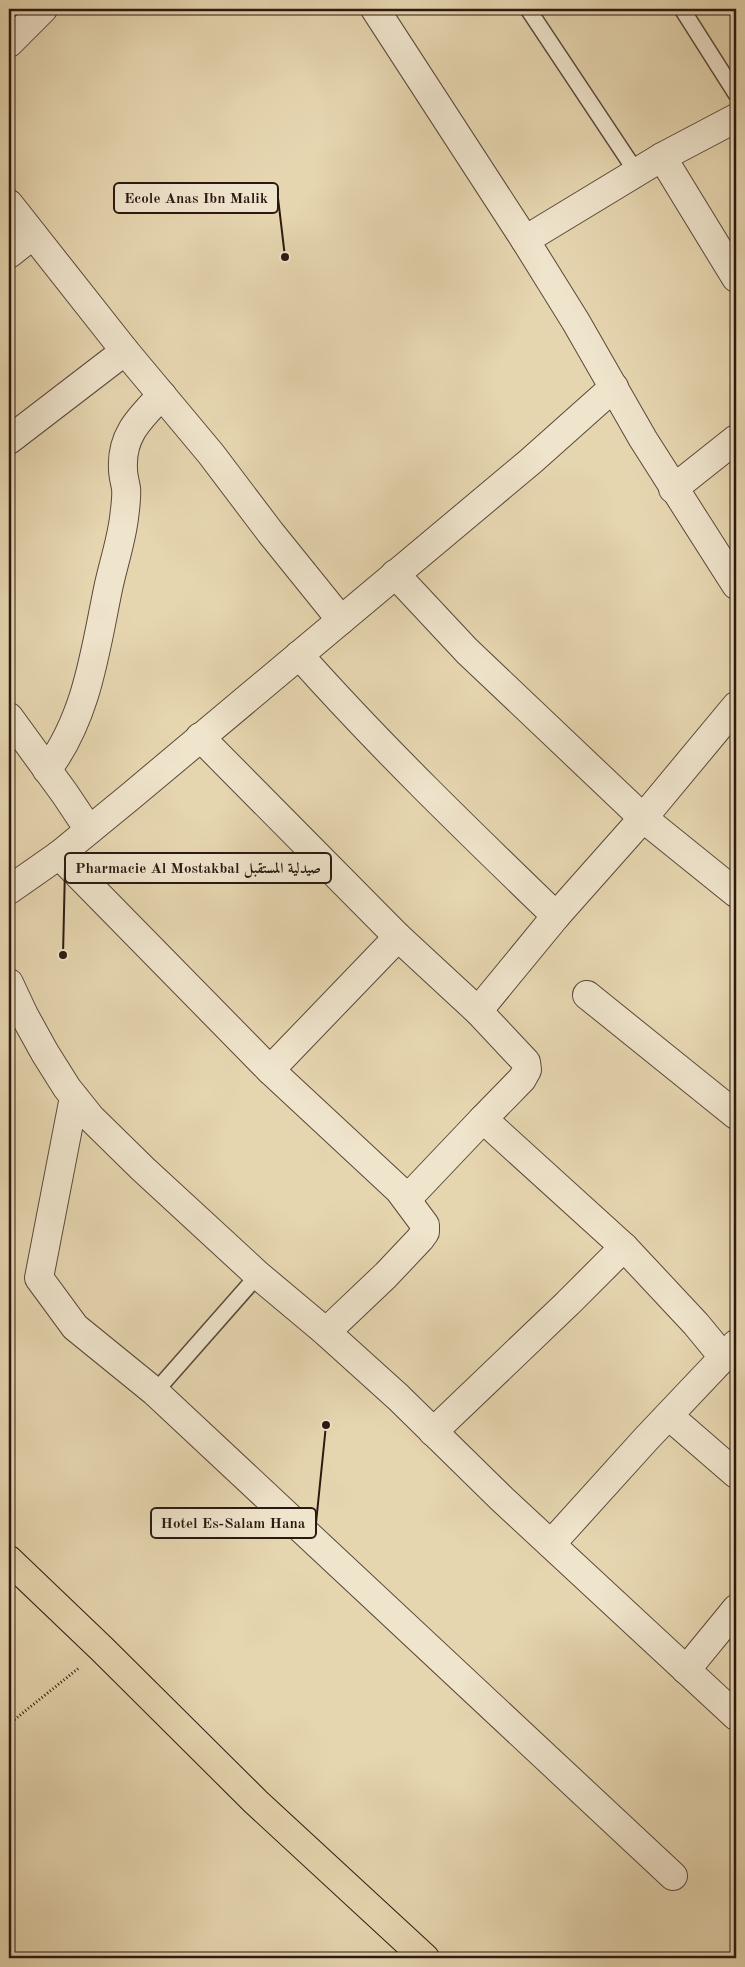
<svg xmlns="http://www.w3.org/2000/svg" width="745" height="1967" font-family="'Old Standard TT',Amiri,serif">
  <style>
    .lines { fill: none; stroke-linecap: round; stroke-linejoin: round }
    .service-casing { stroke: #5a4839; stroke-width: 18 }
    .minor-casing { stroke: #5a4839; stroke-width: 30 }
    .tertiary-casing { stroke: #5a4839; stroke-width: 30 }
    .primary-casing { stroke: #2b1911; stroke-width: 30 }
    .path { stroke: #2b1911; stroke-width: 3; stroke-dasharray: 1 2.5; stroke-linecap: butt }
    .service { stroke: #efe4cc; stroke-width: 15 }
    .minor { stroke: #efe4cc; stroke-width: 28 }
    .tertiary { stroke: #efe4cc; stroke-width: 28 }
    .primary { stroke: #e6d6b0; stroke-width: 28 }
    .leader { fill: none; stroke: #2b1911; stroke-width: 2 }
    .callout-dot { fill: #2b1911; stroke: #efe4cc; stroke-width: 2 }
    .callout { fill: #efe4cc; stroke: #2b1911; stroke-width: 2 }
    .callout-label { font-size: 15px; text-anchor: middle; font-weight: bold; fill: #2b1911 }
  </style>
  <rect width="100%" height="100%" fill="#e6d6b0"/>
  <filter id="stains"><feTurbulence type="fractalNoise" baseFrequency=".004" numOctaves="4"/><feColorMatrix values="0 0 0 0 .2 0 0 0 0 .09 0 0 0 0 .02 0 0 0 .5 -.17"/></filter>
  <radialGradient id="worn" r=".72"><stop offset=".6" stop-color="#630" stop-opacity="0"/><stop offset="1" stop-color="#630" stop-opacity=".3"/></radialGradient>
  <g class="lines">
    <defs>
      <g id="service">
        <path d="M528,9L637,173"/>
        <path d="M682,9L736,94"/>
        <path d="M155,1392L258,1275"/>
      </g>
      <g id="minor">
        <path d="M9,43L43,9"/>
        <path d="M662,157L736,278"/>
        <path d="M9,204L125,351L211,454L270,532L341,620"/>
        <path d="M525,240L662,157L736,118"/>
        <path d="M9,254L33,235"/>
        <path d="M9,440L125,351"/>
        <path d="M673,489L736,439"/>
        <path d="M395,574L467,651L643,818L736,893"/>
        <path d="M299,655C380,746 468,831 556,916"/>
        <path d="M9,717L65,794L89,830"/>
        <path d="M200,737L398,937L478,1011L526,1062L527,1070L522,1079L483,1119"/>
        <path d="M47,770C87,717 95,652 108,589C113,565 121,542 124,518C125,509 127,497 126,488C125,482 123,476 123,469C121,435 140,418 162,395"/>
        <path d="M59,855L270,1070L399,1190L425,1225V1232L420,1239L386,1275L326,1332"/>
        <path d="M9,890L59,855L131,796L531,461L614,387"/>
        <path d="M9,983L24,1015L45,1053L67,1088L91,1118L143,1169L258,1275L326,1332L398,1397L502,1499L736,1716"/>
        <path d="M587,995L736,1115"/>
        <path d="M478,1011L556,916L643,818L736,706"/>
        <path d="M270,1070L398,937"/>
        <path d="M74,1097L39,1278L75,1327L155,1392L673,1876"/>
        <path d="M407,1199L483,1119L624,1247"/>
        <path d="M669,1416L736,1474"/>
        <path d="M433,1432L568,1303L624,1247L696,1324L724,1358"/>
        <path d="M551,1544L646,1439L736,1344"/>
        <path d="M686,1670L736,1609"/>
      </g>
      <path id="tertiary" d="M375,9L525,240L576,322L643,439L736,585"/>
      <path id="primary" d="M9,1560L102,1649L256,1802L425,1958"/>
    </defs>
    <use href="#service" class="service-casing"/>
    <use href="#minor" class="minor-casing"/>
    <use href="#tertiary" class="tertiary-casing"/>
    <use href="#primary" class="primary-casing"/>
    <path class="path" d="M9,1724L80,1667"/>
    <use href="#service" class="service"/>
    <use href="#minor" class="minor"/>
    <use href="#tertiary" class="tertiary"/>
    <use href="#primary" class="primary"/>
  </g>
  <path class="leader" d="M285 257L278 198M63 955L65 868M326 1425L316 1523"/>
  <g class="callout-dot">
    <circle cx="285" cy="257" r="5"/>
    <circle cx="63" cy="955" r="5"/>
    <circle cx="326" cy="1425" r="5"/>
  </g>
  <g class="callout">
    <rect x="114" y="183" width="164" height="30" rx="5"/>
    <rect x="65" y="853" width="266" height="30" rx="5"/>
    <rect x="151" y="1508" width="165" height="30" rx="5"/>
  </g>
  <g class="callout-label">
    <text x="196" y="203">Ecole Anas Ibn Malik</text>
    <text x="198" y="873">Pharmacie Al Mostakbal صيدلية المستقبل</text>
    <text x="233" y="1528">Hotel Es-Salam Hana</text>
  </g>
  <rect width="745" height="1967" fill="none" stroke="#e6d6b0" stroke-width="30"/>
  <rect x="10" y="10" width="725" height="1947" fill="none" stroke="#2b1911" stroke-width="2.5"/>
  <rect x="15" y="15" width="715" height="1937" fill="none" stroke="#2b1911"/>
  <rect width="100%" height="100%" filter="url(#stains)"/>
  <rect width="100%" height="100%" fill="url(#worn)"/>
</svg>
